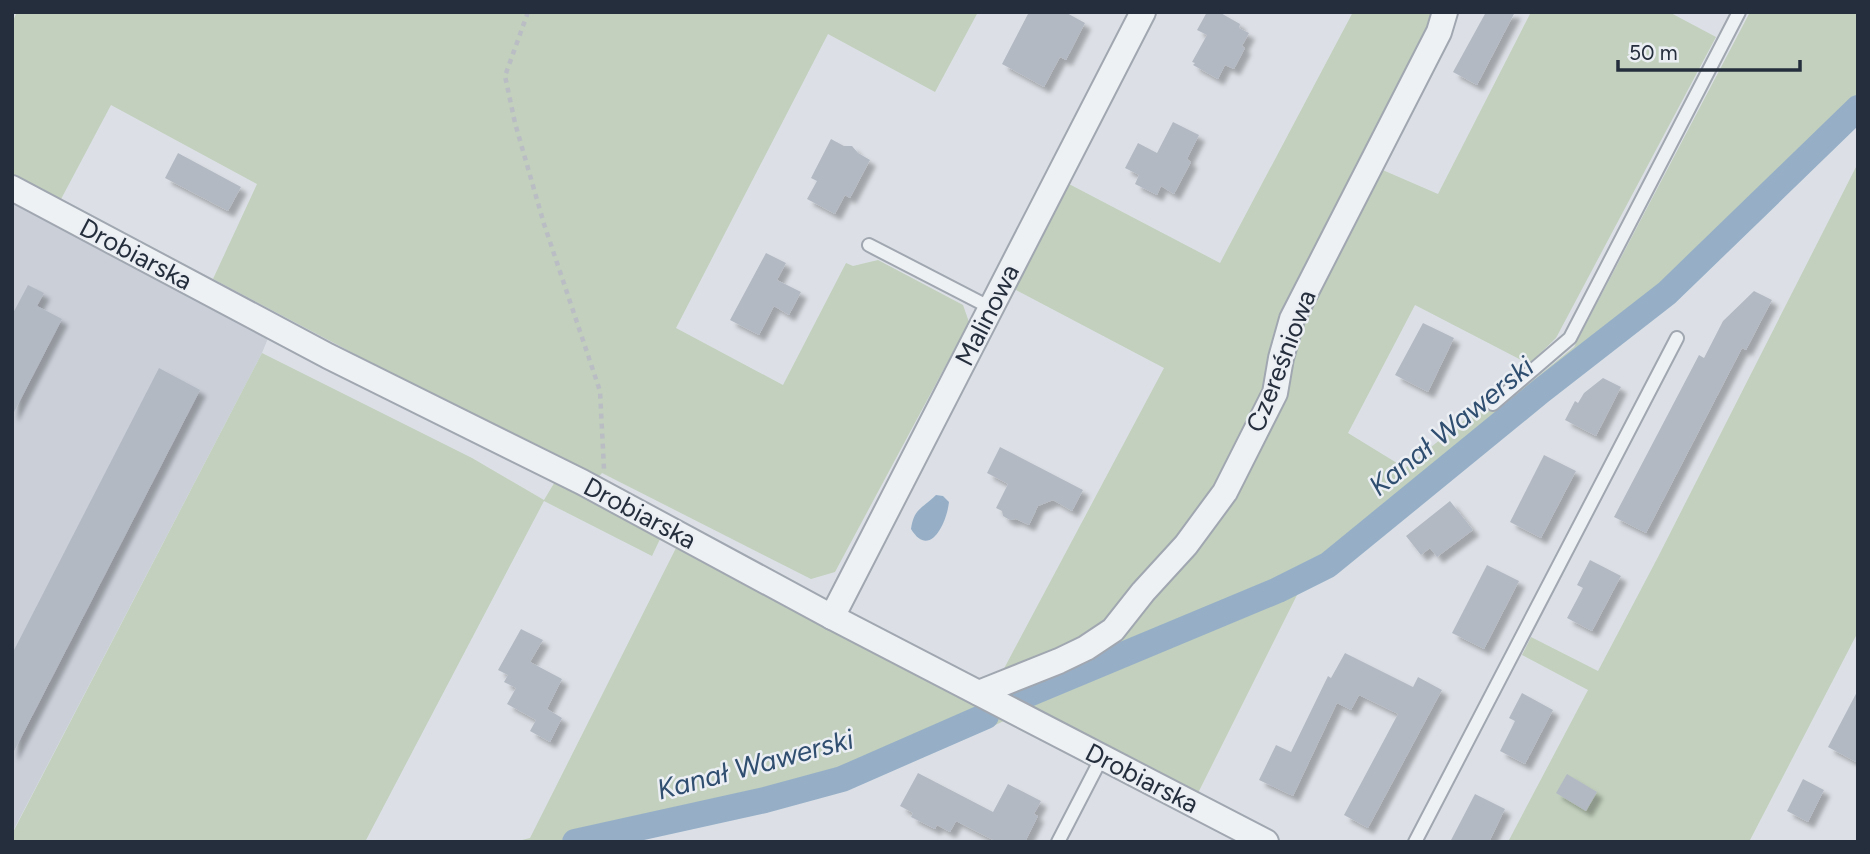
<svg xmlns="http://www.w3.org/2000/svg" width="1870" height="854" font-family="Figtree,sans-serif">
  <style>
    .built { fill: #cacfd8 }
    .green { fill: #c2d0bd }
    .water { fill: #96afc7 }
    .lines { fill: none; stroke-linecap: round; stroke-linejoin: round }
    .canal { stroke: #96afc7; stroke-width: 26 }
    .building { fill: #b3b9c3; filter: url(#shadow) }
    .lane-casing { stroke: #a1a7b0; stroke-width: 16 }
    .street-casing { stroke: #a1a7b0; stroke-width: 28 }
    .path { stroke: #babec4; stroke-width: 4.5; stroke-dasharray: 5 5; stroke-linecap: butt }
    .lane { stroke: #eef1f4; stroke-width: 12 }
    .street { stroke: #eef1f4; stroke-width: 24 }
    .labels { text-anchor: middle; stroke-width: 5; stroke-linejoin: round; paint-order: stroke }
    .street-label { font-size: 26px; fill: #252e3c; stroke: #ebeff4 }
    .water-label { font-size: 28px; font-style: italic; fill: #304e70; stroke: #ebeff4 }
  </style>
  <defs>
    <filter id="shadow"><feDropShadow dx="6" dy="6" stdDeviation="2" flood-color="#0004"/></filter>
  </defs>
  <rect width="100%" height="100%" fill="#dce0e6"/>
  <path class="built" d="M12,197L271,331L262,353L12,833Z"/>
  <g class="green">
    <path d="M17,12H978L935,92L828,34L676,328L783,385L846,263L853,266L878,260L963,305L969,322L835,572L811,579L602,473L595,481L213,279L257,184L111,105L60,201L12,176V23Z"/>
    <path d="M1353,12H1434L1287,309L1269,386L1207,506L1094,634L999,678L1164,368L1014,289L1069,184L1220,263Z"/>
    <path d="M1531,12H1669L1716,37L1556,338L1529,364L1415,305L1348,433L1405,468L1487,402L1495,411L1574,347L1750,12H1858V118L1667,302L1331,573L1302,585L1196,797L1003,693L1121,640L1125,624L1217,518L1297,329L1378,168L1438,194Z"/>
    <path d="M1858,163V632L1749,842H1508L1588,690L1522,655L1531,637L1598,671L1658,557Z"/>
    <path d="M262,353L472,458L544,500L556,480L661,537L652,556L544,501L365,842H12V834Z"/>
    <path d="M677,546L1006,720L967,738L830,794L728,820L632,842H514L530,838Z"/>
  </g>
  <path class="water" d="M936,495L943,496L949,502C947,522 930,560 911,529C914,508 922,509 936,495Z"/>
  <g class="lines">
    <g class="canal">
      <path d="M1019,698L1278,590L1328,565L1541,391L1667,293L1858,108"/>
      <path d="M575,842L765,800L842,779L986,716"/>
    </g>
  </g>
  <g class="building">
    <path d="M1029,12H1065L1085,23L1066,60L1060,57L1044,87L1002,64Z"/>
    <path d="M1207,12H1219L1240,24L1239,28L1249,33L1242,46L1245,48L1234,69L1225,65L1218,79L1193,65L1195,63L1192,62L1207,35L1197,30Z"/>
    <path d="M1486,12H1515L1477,85L1453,72Z"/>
    <path d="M1173,122L1199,135L1187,159L1191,162L1174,194L1161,186L1157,195L1135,184L1139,175L1125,168L1138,143L1157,153Z"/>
    <path d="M831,139L844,146H852L858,153L870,160L850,198L845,195L835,214L807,199L817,181L811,178Z"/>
    <path d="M178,153L241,187L228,211L165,178Z"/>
    <path d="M766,253L786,263L777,280L801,292L789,315L774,306L759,335L730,320Z"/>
    <path d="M28,285L44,293L37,306L62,319L12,416V315Z"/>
    <path d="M1754,291L1772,300L1746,350L1742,348L1646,533L1614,517L1699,355L1704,358L1723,321Z"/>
    <path d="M1423,323L1454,338L1428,392L1395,375Z"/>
    <path d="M159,368L200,390L12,755V654Z"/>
    <path d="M1603,378L1621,387L1596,436L1565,420L1575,401L1578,403L1584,393Z"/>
    <path d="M1000,447L1083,490L1072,511L1053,500L1038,506L1029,525L1016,519L1010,520L1003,516L1002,511L996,508L1008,484L987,473Z"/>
    <path d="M1544,455L1576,471L1541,538L1510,522Z"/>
    <path d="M1450,501L1473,530L1437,557L1430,548L1421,555L1406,536Z"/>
    <path d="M1590,560L1621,576L1592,631L1567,618L1583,588L1577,585Z"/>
    <path d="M1487,565L1519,581L1484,649L1452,633Z"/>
    <path d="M521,629L543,640L530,662L562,679L547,709L562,718L550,742L530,731L536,720L507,704L516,688L504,682L508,675L498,670Z"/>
    <path d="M1345,653L1413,687L1418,677L1442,690L1368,828L1344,815L1398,714L1359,695L1351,710L1337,703L1293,796L1259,780L1276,745L1291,752L1328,676L1331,678Z"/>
    <path d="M1858,690V763L1828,747Z"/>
    <path d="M1522,693L1553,710L1525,764L1500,751L1515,721L1509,718Z"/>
    <path d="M918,773L993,812L1008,784L1041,801L1034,814L1038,816L1025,842H997L956,821L950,832L937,825L935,829L911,817L913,813L900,806Z"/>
    <path d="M1567,774L1597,792L1586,811L1556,793Z"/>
    <path d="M1803,779L1824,790L1808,822L1787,811Z"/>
    <path d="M1475,794L1505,809L1489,842H1450Z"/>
  </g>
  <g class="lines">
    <defs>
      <g id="lane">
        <path d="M869,245L991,308"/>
        <path d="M1493,404L1570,338L1739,12"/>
        <path d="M1058,842L1102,757"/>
        <path d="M1415,842L1677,338"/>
      </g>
      <g id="street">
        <path d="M12,188L328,356L582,482L832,617L1266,842"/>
        <path d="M832,617L1143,12"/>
        <path d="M979,693L1059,661L1086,648L1113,630L1143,592L1186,545L1225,492L1275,393L1281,358L1292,319L1439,32L1445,12"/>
      </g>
    </defs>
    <use href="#lane" class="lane-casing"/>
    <use href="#street" class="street-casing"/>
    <path class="path" d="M528,12L505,76L515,123L544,224L600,391L604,469"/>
    <use href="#lane" class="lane"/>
    <use href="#street" class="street"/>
  </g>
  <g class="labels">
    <g class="street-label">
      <text transform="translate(136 254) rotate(28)" y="9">Drobiarska</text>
      <text transform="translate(987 315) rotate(-63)" y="9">Malinowa</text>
      <text transform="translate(1281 361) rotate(-69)" y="9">Czereśniowa</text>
      <text transform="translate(640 513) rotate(28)" y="9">Drobiarska</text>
      <text transform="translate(1142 778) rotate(27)" y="9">Drobiarska</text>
    </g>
    <g class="water-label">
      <text transform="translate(1451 426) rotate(-39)" y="10">Kanał Wawerski</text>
      <text transform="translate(755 764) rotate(-15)" y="10">Kanał Wawerski</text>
    </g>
  </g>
  <rect width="1870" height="854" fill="none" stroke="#252e3c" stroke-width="28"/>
  <path d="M1618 60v10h182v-10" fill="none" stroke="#252e3c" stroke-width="3.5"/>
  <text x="1629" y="60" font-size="21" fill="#252e3c" stroke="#ebeff4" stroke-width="5" paint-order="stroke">50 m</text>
</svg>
